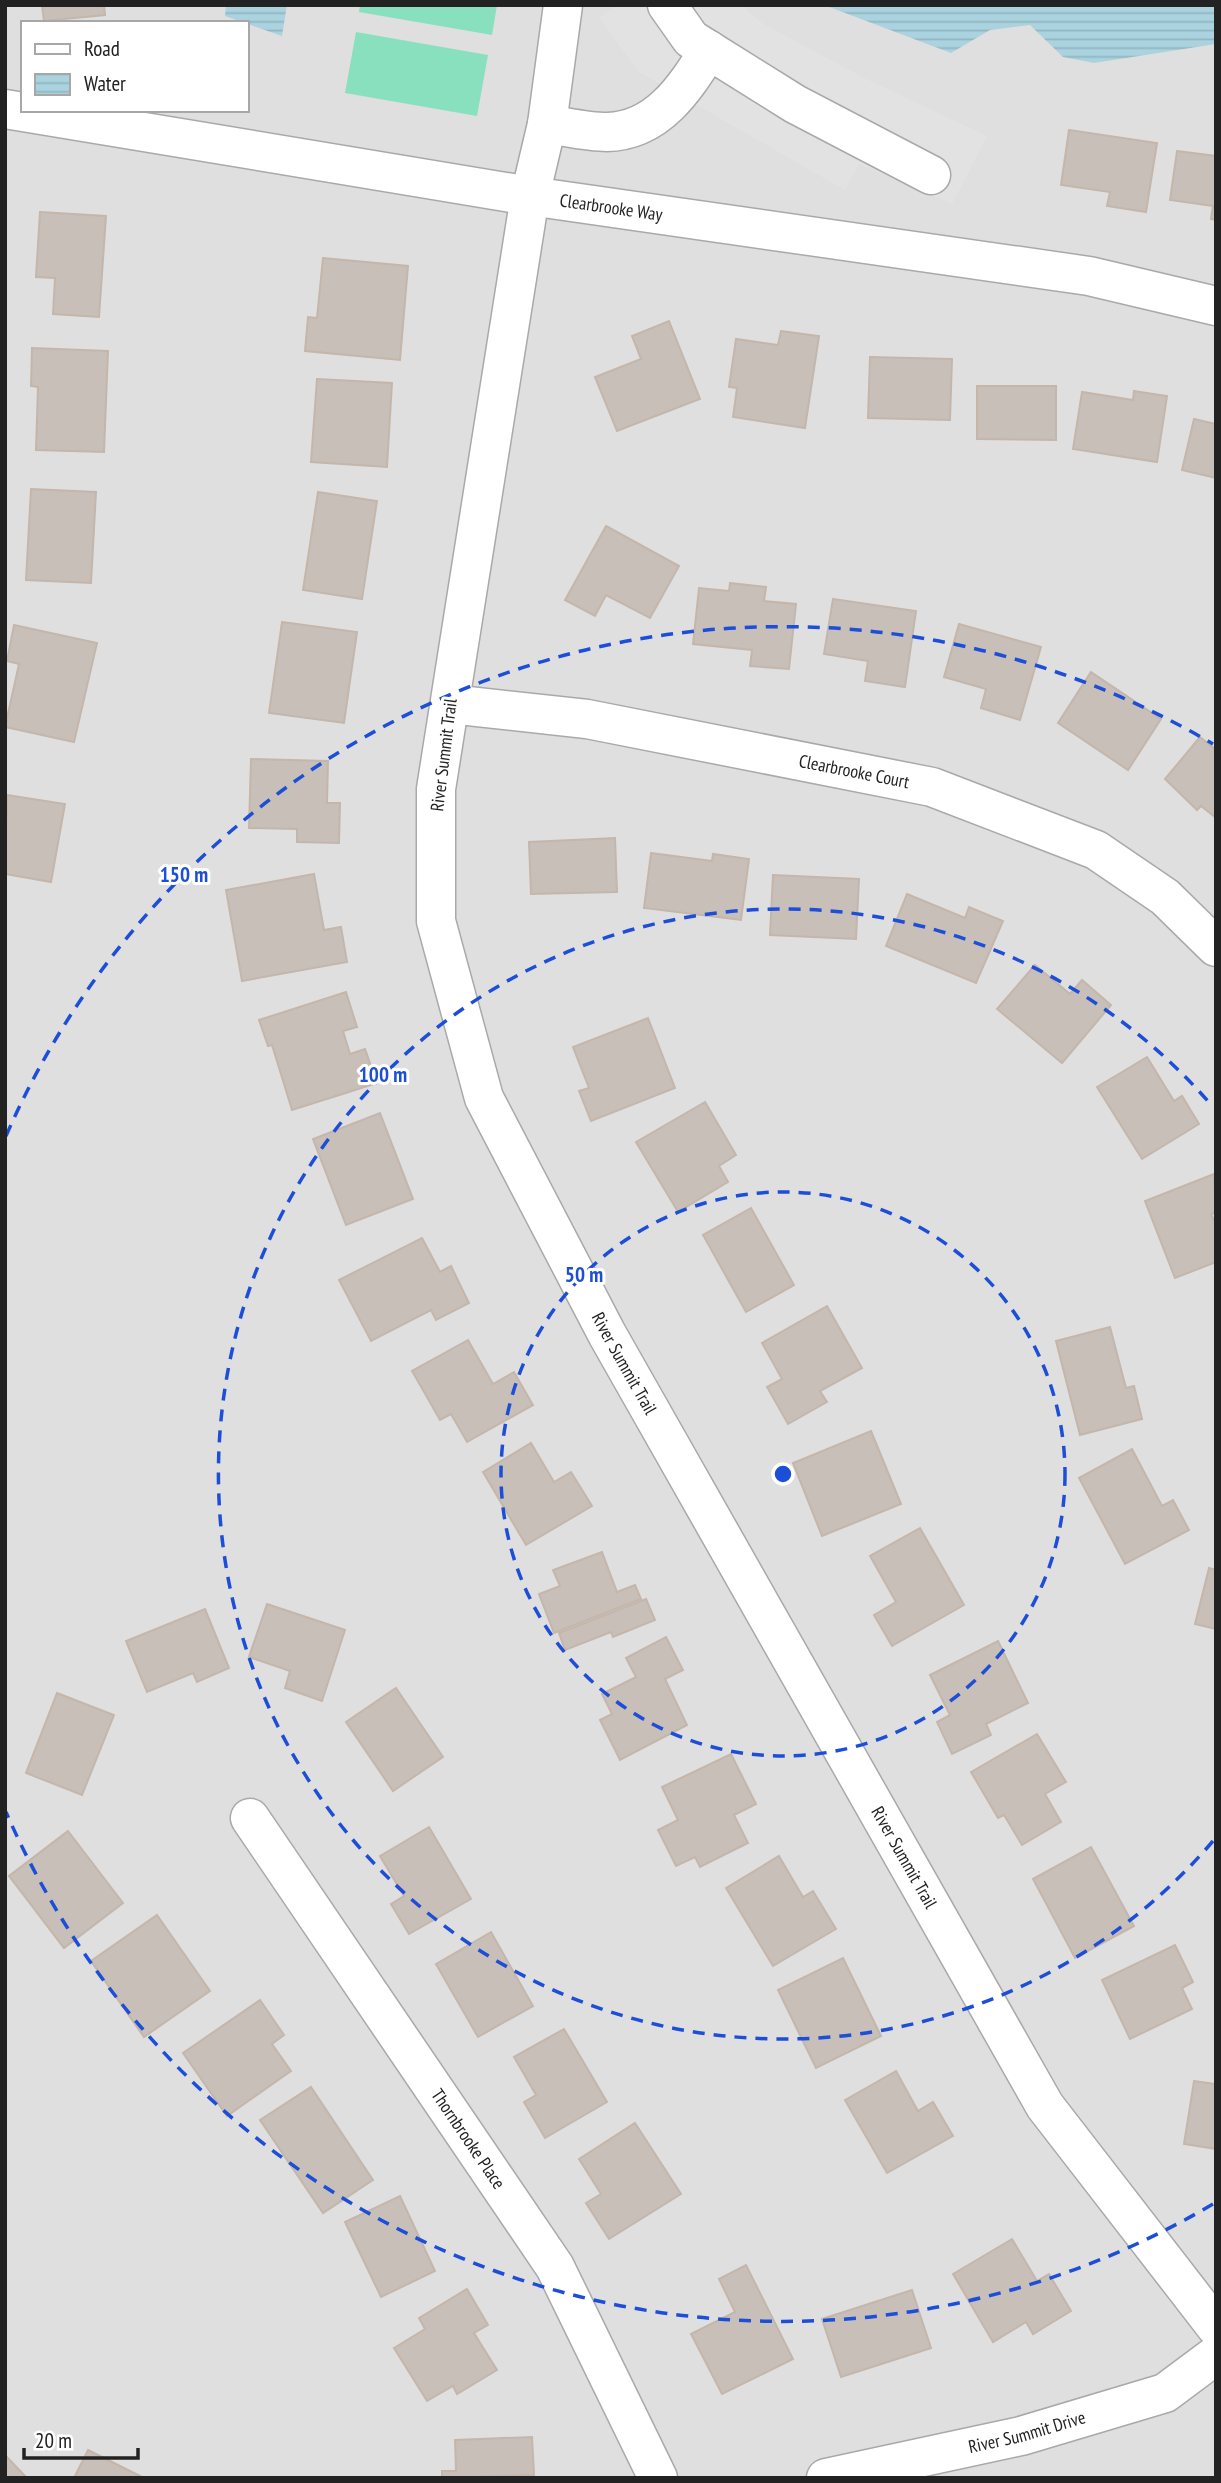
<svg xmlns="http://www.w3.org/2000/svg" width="1221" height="2483" font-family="'PT Sans Narrow',sans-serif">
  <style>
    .residential { fill: #e0dfdf; fill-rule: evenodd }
    .pitch { fill: #88e0be }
    .parking { fill: #e2e2e2 }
    .water { fill: url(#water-rules) }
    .building { fill: #c7bfb8; stroke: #c4b6ab; stroke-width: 2 }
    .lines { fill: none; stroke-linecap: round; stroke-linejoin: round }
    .minor-casing { stroke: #a9a9a9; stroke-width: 41 }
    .minor { stroke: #fff; stroke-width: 38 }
    .ring { fill: none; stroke: #1d4ed8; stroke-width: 3.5; stroke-dasharray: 12 9 }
    .labels { text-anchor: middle; stroke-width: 6; stroke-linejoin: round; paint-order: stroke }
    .street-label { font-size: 18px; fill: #222; stroke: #fff }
    .centre { fill: #1d4ed8; stroke: #fff; stroke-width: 3.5 }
    .ring-label { font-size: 21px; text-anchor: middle; font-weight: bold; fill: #1d4ed8; stroke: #fff; stroke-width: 6; stroke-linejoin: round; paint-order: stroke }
  </style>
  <defs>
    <pattern id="water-rules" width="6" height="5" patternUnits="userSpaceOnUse" patternTransform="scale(1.75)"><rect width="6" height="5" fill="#aad3df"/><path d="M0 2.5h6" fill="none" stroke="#92b5bf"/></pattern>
  </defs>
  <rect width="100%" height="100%" fill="#f2efe9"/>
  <path class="residential" d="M5,5H1216V2478H5ZM23,23H247V110H23Z"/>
  <g class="pitch">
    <path d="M360,5H497L492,35L359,12Z"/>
    <path d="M356,32L488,55L477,116L345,93Z"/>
  </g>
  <path class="parking" d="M616,5H741L762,23L864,78L987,136L952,204L859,164L845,190L639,72L599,18Z"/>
  <g class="water">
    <path d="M226,5H287L282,36L225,16Z"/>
    <path d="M824,5H1216V44L1094,63L1063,57L1030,25L990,30L951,53Z"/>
  </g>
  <g class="building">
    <path d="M42,5H104L105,15L44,21Z"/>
    <path d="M1069,130L1157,143L1146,212L1107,206L1110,192L1061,185Z"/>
    <path d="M1177,151L1216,156V220L1211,219L1213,206L1170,200Z"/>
    <path d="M40,212L106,216L99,317L53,314L55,278L36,277Z"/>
    <path d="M323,258L408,266L400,360L305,351L308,317L317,318Z"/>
    <path d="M669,321L700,399L617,431L595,377L641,359L632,336Z"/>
    <path d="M781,331L819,336L805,428L733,417L737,388L729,387L736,339L778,345Z"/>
    <path d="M32,348L108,351L104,452L36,450L38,387L31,386Z"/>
    <path d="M870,357L952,359L950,420L868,418Z"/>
    <path d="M317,379L392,383L387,467L311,462Z"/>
    <path d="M977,386H1056V440L977,439Z"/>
    <path d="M1134,391L1167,396L1157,462L1073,449L1082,392L1133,400Z"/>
    <path d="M1194,419L1216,424V478L1182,470Z"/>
    <path d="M31,489L96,492L91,583L26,580Z"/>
    <path d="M318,492L377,501L362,599L303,590Z"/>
    <path d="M606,526L679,566L650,618L606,595L595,616L565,600Z"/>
    <path d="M730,583L766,587L764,601L796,604L789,669L750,666L752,650L693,644L699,588L729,591Z"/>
    <path d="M833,599L916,611L905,687L865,681L868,661L824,654Z"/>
    <path d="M282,622L357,632L344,723L269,713Z"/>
    <path d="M959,624L1041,647L1020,720L981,708L986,689L944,677Z"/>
    <path d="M14,625L97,643L74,742L5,727L19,664L7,661Z"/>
    <path d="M1091,672L1161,719L1128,770L1058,723Z"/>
    <path d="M1200,737L1216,750V818L1201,806L1197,810L1165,779Z"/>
    <path d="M251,759L328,761L327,803H340L339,843L297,842V829L249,828Z"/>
    <path d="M7,795L65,804L51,882L5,874Z"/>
    <path d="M615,838L617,892L531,894L529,842Z"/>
    <path d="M651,853L712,861L713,854L749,859L741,920L644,908Z"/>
    <path d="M314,874L324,930L341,927L347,962L242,981L226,890Z"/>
    <path d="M773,875L859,879L856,939L770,935Z"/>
    <path d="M907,894L965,918L969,907L1003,921L976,983L886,946Z"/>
    <path d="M1035,965L1070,994L1082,980L1111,1005L1062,1063L997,1009Z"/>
    <path d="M346,992L357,1027L343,1031L350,1054L365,1049L377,1083L292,1110L272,1045L268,1046L259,1020Z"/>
    <path d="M648,1018L675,1088L591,1121L579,1091L589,1088L573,1047Z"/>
    <path d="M1147,1057L1174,1101L1182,1096L1199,1124L1142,1159L1097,1087Z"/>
    <path d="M705,1102L736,1155L719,1166L728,1182L678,1212L636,1142Z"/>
    <path d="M380,1113L413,1199L346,1225L313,1139Z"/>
    <path d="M1214,1174L1216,1213L1211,1214L1216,1225V1262L1175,1278L1145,1201Z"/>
    <path d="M751,1208L794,1285L746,1312L703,1235Z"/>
    <path d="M422,1238L440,1272L451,1266L469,1303L436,1320L431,1310L371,1341L339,1280Z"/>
    <path d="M827,1306L862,1368L820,1391L827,1402L788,1424L767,1387L782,1379L762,1343Z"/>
    <path d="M1110,1327L1126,1388L1134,1386L1142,1419L1080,1435L1056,1341Z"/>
    <path d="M468,1340L493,1384L514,1372L533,1405L467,1442L451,1414L440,1420L412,1371Z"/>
    <path d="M871,1431L901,1504L822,1536L793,1463Z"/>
    <path d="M531,1443L554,1482L571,1472L592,1506L526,1545L483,1472Z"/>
    <path d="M1132,1449L1162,1506L1173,1500L1189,1530L1125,1564L1079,1478Z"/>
    <path d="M920,1528L964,1605L892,1646L874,1615L896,1602L870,1556Z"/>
    <path d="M602,1552L617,1592L635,1585L641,1599L554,1633L539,1594L560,1586L553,1570Z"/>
    <path d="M1209,1568L1216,1570V1629L1195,1624Z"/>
    <path d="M646,1599L655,1620L613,1637L611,1632L565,1650L559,1633Z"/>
    <path d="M267,1604L345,1630L322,1701L285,1688L290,1671L249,1657Z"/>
    <path d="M205,1609L229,1668L197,1682L193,1673L147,1692L126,1641Z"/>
    <path d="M666,1637L683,1670L665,1679L687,1725L620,1760L600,1720L612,1714L602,1694L636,1677L626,1658Z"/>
    <path d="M998,1641L1028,1703L986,1724L991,1735L952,1754L937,1722L950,1715L930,1675Z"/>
    <path d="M396,1688L443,1757L393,1791L346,1722Z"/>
    <path d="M57,1693L114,1715L82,1795L26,1773Z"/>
    <path d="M1037,1734L1066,1782L1045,1794L1061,1822L1022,1845L1004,1815L998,1818L971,1772Z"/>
    <path d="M731,1754L756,1804L734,1815L748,1843L700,1867L695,1857L676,1866L658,1830L678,1820L662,1787Z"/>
    <path d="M429,1827L471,1899L409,1934L391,1904L404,1896L380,1856Z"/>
    <path d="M68,1831L123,1903L64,1948L9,1876Z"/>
    <path d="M1091,1847L1134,1926L1075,1958L1033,1879Z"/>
    <path d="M779,1856L803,1897L813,1891L836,1929L773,1966L726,1888Z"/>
    <path d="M157,1915L210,1991L144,2037L91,1961Z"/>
    <path d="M491,1932L533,2006L478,2037L436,1964Z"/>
    <path d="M1175,1945L1193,1982L1182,1988L1192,2009L1130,2039L1102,1980Z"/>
    <path d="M843,1958L881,2036L816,2068L778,1990Z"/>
    <path d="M260,2000L284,2035L272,2044L291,2071L227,2116L183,2053Z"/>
    <path d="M564,2029L607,2102L545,2138L524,2102L536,2095L514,2057Z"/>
    <path d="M896,2071L918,2111L933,2102L953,2136L887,2173L845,2100Z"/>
    <path d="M1194,2081L1216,2084V2149L1184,2144Z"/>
    <path d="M311,2087L373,2180L323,2213L260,2120Z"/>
    <path d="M635,2123L681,2194L609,2239L586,2203L601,2194L579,2159Z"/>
    <path d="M400,2196L435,2271L381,2297L345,2222Z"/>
    <path d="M1012,2239L1037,2281L1049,2274L1071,2311L1033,2334L1026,2322L993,2342L953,2274Z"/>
    <path d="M746,2265L793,2359L722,2394L691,2334L735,2312L719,2279Z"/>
    <path d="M467,2289L488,2325L474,2333L497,2370L457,2394L453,2386L427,2401L394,2348L425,2329L419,2318Z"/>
    <path d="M912,2290L931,2348L841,2377L822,2319Z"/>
    <path d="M532,2437L534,2475L442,2478V2471H456L455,2440Z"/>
    <path d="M88,2450L144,2478H74Z"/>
    <path d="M5,2455L27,2478H5Z"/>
  </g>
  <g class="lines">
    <defs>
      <g id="minor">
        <path id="s1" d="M563,5L547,124L530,196L436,789V921L484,1098L607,1334L1045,2106L1216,2327"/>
        <path d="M667,5L691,39L795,104L931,175"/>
        <path id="s2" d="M5,109L530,196L1089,276L1216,306"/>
        <path d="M547,124C567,127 588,132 607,132C658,131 685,88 709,50"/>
        <path id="s3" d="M450,704L587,719L932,787L1096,850L1165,897L1216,947"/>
        <path id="s4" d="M250,1818L555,2267L658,2478"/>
        <path id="s5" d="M826,2478L1021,2436L1165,2393L1216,2355"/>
      </g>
    </defs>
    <use href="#minor" class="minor-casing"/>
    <use href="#minor" class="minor"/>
  </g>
  <g class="ring">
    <circle cx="783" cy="1474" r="282"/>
    <path d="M1213 1841A565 565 0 1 1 1213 1107"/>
    <path d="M1213 2204A847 847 0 0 1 6 1812M6 1136A847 847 0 0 1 1213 744"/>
  </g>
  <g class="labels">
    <g class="street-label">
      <text dy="6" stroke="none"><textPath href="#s2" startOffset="614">Clearbrooke Way</textPath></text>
      <text transform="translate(444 755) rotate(-83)" y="6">River Summit Trail</text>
      <text dy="6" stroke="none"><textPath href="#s3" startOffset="410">Clearbrooke Court</textPath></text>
      <text dy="6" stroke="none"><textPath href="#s1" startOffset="1410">River Summit Trail</textPath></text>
      <text dy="6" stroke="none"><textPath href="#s1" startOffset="1978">River Summit Trail</textPath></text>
      <text dy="6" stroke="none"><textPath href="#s4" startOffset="388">Thornbrooke Place</textPath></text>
      <text dy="6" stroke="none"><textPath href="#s5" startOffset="206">River Summit Drive</textPath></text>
    </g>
  </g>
  <circle cx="783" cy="1474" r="10" class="centre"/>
  <g class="ring-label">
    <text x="184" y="882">150 m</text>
    <text x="383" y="1082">100 m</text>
    <text x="584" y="1282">50 m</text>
  </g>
  <rect width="1221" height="2483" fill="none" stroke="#222222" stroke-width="14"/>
  <rect x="21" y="21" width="228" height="91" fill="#ffffff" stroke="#a7a7a7" stroke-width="2"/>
  <rect x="35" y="44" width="35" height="10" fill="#ffffff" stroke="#a7a7a7" stroke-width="2"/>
  <text x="84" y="56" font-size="21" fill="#222222">Road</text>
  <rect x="35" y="74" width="35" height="21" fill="url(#water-rules)" stroke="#a7a7a7" stroke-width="2"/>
  <text x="84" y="91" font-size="21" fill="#222222">Water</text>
  <path d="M24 2448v10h114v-10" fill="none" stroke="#222222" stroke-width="3.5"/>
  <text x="35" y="2448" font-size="21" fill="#222222" stroke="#ffffff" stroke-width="5" paint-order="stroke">20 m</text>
</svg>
